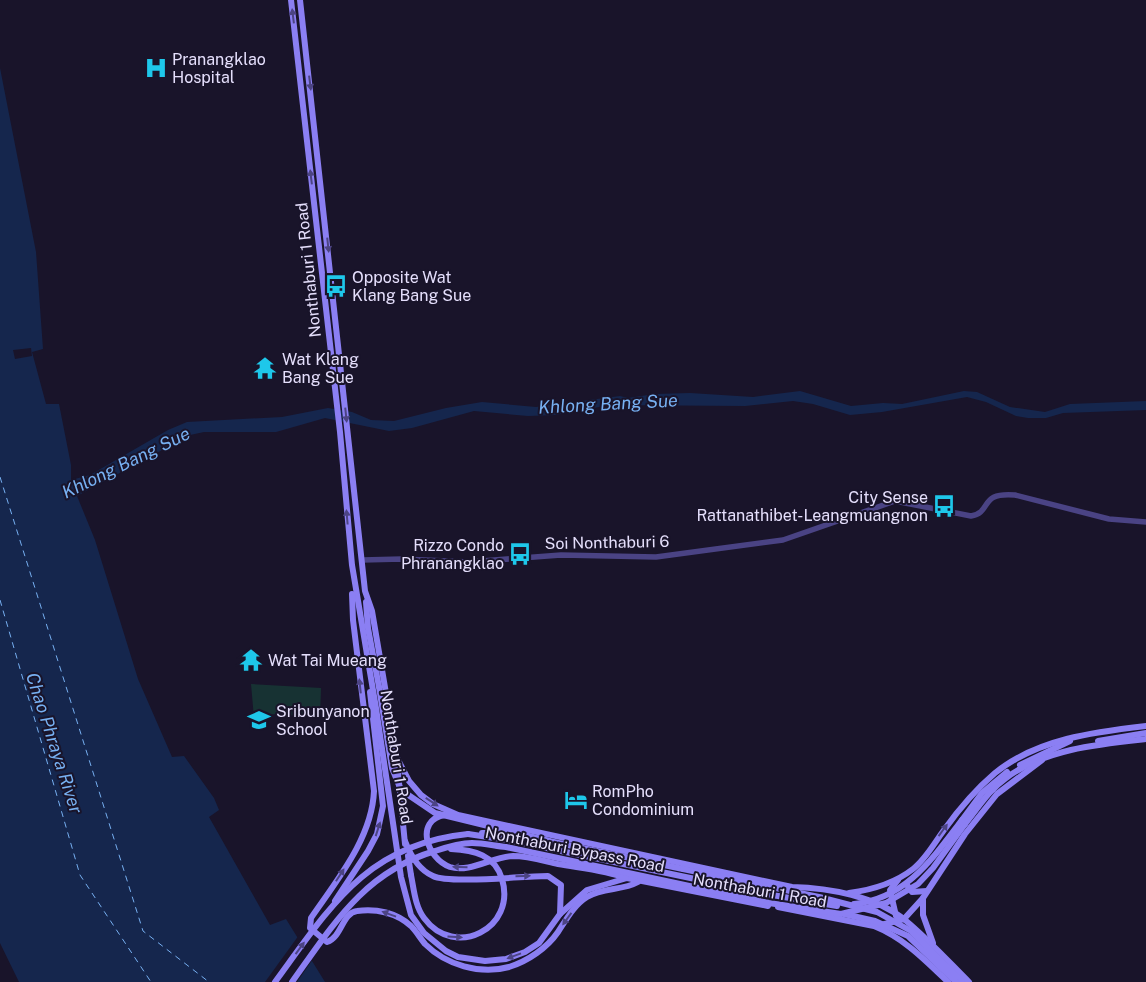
<svg xmlns="http://www.w3.org/2000/svg" width="1146" height="982" font-family="'Public Sans',sans-serif">
  <style>
    .green { fill: #173233 }
    .water { fill: #15264d }
    .pier { fill: #19142a }
    .lines { fill: none; stroke-linecap: round; stroke-linejoin: round }
    .ferry { stroke: #77b0f2; stroke-width: 1; stroke-dasharray: 6 5; stroke-linecap: butt }
    .tertiary { stroke: #4a4384; stroke-width: 5.5 }
    .secondary { stroke: #8b7ff3; stroke-width: 6 }
    .secondary-bridge { stroke: #8b7ff3; stroke-width: 6 }
    .oneway { fill: #4c4484 }
    .labels { text-anchor: middle; stroke-width: 4; stroke-linejoin: round; paint-order: stroke }
    .poi-label { font-size: 16px; fill: #e5dffc; stroke: #19142a; text-anchor: start }
    .street-label { font-size: 16px; fill: #e5dffc; stroke: #19142a }
    .water-label { font-size: 18px; font-style: italic; fill: #77b0f2; stroke: #19142a }
  </style>
  <rect width="100%" height="100%" fill="#19142a"/>
  <path class="green" d="M251,684L321,688L320,718L276,714L254,718Z"/>
  <path class="water" d="M0,68L36,252L43,349L32,352L46,404H59L71,465V480L90,475L168,430L187,422L282,417L328,408L352,412L371,420L394,421L446,408L482,402L536,407L620,396L628,398L655,394L690,393L753,397L800,391L851,406L883,403L902,404L964,391L977,392L1010,407L1045,412L1070,404L1146,401V410L1063,413L1046,418H1028L1016,416L986,402L967,397L882,412L850,415L813,404L793,401L745,406L610,405L555,415L528,416L474,411L412,428L389,431L325,418L276,432H204L190,435L77,496L95,540L138,679L172,757L184,756L214,798L219,810L209,817L270,925L286,919L325,982H19L0,943Z"/>
  <g class="pier">
    <path d="M31,348L32,356L15,359L13,350Z"/>
    <path d="M299,935L313,959L297,982H265Z"/>
  </g>
  <g class="lines">
    <g class="ferry">
      <path d="M0,477L143,931L209,982"/>
      <path d="M0,600L80,875L151,982"/>
    </g>
    <path class="tertiary" d="M362,560L402,559L469,562L561,555L656,557L783,540L895,501L971,516C993,512 978,492 1015,495L1109,519L1146,522"/>
    <g class="secondary">
      <path d="M291,0L340,432L352,565L376,708L401,877L411,915L424,933L446,951L458,957L485,961L506,959L525,952L539,943L560,914L587,890L627,878L768,906"/>
      <path d="M300,0L365,591L372,611L397,758L409,781L421,795L433,804L458,815L792,887C830,888 875,896 905,920C928,939 948,961 969,982"/>
      <path d="M352,594L353,620L374,791C372,838 337,880 311,918L310,928L327,942C342,937 342,913 357,911C376,908 397,913 411,926C416,931 420,938 425,944C446,965 480,975 509,967C528,961 547,948 558,932C566,920 574,905 587,897C603,887 622,891 638,882"/>
      <path d="M366,602L368,628L379,687"/>
      <path d="M1098,741L1146,733"/>
      <path d="M397,762L405,844"/>
      <path d="M1020,765L1070,741"/>
      <path d="M445,815C414,820 427,859 450,867C470,873 492,857 513,856C528,856 544,861 558,864C580,868 605,870 626,878"/>
      <path d="M962,820L982,793L1007,772"/>
      <path d="M965,824C978,808 989,790 1006,778C1045,749 1099,744 1146,739"/>
      <path d="M482,833H509"/>
      <path d="M468,834L508,840L772,895"/>
      <path d="M544,840L683,869"/>
      <path d="M405,841C410,854 419,870 433,876C449,884 526,876 548,876L561,885L560,914"/>
      <path d="M408,856L411,875"/>
      <path d="M907,885L912,892L927,891"/>
      <path d="M849,893C871,890 895,883 913,869C926,859 935,842 944,830C959,809 975,790 995,773C1037,739 1094,732 1146,726"/>
      <path d="M923,898V915L933,943"/>
      <path d="M335,901L368,851L377,834L383,806L370,692"/>
      <path d="M778,907L874,926C904,938 925,960 948,982"/>
      <path d="M896,916L890,890L898,880"/>
      <path d="M881,925L904,919L923,898L965,834L997,794L1042,760"/>
    </g>
    <g class="secondary-bridge">
      <path d="M379,687L392,768L401,790L435,813L549,841"/>
      <path d="M683,869L819,897L877,912L911,931L962,982"/>
      <path d="M411,875C414,890 415,906 424,918C455,960 517,928 502,879C495,855 474,850 451,849"/>
      <path d="M772,895L837,906"/>
      <path d="M854,904C906,899 933,858 962,820"/>
      <path d="M844,914L875,921L908,936L956,982"/>
      <path d="M275,982C330,907 367,844 468,834"/>
      <path d="M292,982C333,925 364,872 435,851C447,847 460,843 472,843C484,843 495,846 506,847L769,903L841,914L886,903L918,884L933,868L965,824"/>
    </g>
  </g>
  <defs><path id="oneway-solid" d="M-6-.8H1V-3.2L6.5 0L1 3.2V.8H-6Z" transform="scale(1.25)"/></defs>
  <g class="oneway">
    <use href="#oneway-solid" transform="translate(293 16) rotate(-97)"/>
    <use href="#oneway-solid" transform="translate(310 83) rotate(83)"/>
    <use href="#oneway-solid" transform="translate(311 177) rotate(-97)"/>
    <use href="#oneway-solid" transform="translate(328 245) rotate(84)"/>
    <use href="#oneway-solid" transform="translate(346 415) rotate(84)"/>
    <use href="#oneway-solid" transform="translate(347 517) rotate(-95)"/>
    <use href="#oneway-solid" transform="translate(360 686) rotate(-96)"/>
    <use href="#oneway-solid" transform="translate(432 802) rotate(33)"/>
    <use href="#oneway-solid" transform="translate(378 829) rotate(-72)"/>
    <use href="#oneway-solid" transform="translate(943 830) rotate(-54)"/>
    <use href="#oneway-solid" transform="translate(460 867) rotate(-179)"/>
    <use href="#oneway-solid" transform="translate(340 875) rotate(-57)"/>
    <use href="#oneway-solid" transform="translate(523 876) rotate(-1)"/>
    <use href="#oneway-solid" transform="translate(389 914) rotate(-160)"/>
    <use href="#oneway-solid" transform="translate(567 919) rotate(126)"/>
    <use href="#oneway-solid" transform="translate(455 937) rotate(3)"/>
    <use href="#oneway-solid" transform="translate(300 948) rotate(-54)"/>
    <use href="#oneway-solid" transform="translate(514 956) rotate(160)"/>
  </g>
  <defs>
    <symbol id="hospital-bare" viewBox="-9 -9 18 18"><path d="M-5-5h3v3.5h4V-5h3V5h-3V1.5h-4V5h-3Z" fill="#1ec7ea" stroke="#19142a" stroke-width="2.5" paint-order="stroke"/></symbol>
    <symbol id="bus-bare" viewBox="-9 -9 18 18"><path d="M-5-6H5V4H4V6H2V4H-2V6H-4V4H-5ZM-3.5-4V0h7V-4ZM-3.5 1.2v1.5H-2V1.2ZM2 1.2v1.5H3.5V1.2Z" fill="#1ec7ea" stroke="#19142a" stroke-width="2.5" paint-order="stroke"/></symbol>
    <symbol id="temple-bare" viewBox="-9 -9 18 18"><path d="M0-6L5-2H3V0L6.5 2.5H4V6H1.5V3h-3V6H-4V2.5H-6.5L-3 0V-2H-5Z" fill="#1ec7ea" stroke="#19142a" stroke-width="2.5" paint-order="stroke"/></symbol>
    <symbol id="school-bare" viewBox="-9 -9 18 18"><path d="M0-5L7-2L0 1L-7-2ZM-4 1L0 2.5L4 1V4Q0 6-4 4Z" fill="#1ec7ea" stroke="#19142a" stroke-width="2.5" paint-order="stroke"/></symbol>
    <symbol id="hotel-bare" viewBox="-9 -9 18 18"><path d="M-6-4.5h1.5V1H6V5H4.5V3h-9V5H-6ZM-4 0a1.8 1.8 0 1 1 3.6 0ZM.5 0V-2.5h3Q6-2.5 6 0Z" fill="#1ec7ea" stroke="#19142a" stroke-width="2.5" paint-order="stroke"/></symbol>
  </defs>
  <g fill-rule="evenodd">
    <use href="#hospital-bare" x="140" y="52" width="32" height="32"/>
    <use href="#bus-bare" x="320" y="270" width="32" height="32"/>
    <use href="#temple-bare" x="249" y="352" width="32" height="32"/>
    <use href="#bus-bare" x="928" y="490" width="32" height="32"/>
    <use href="#bus-bare" x="504" y="538" width="32" height="32"/>
    <use href="#temple-bare" x="235" y="644" width="32" height="32"/>
    <use href="#school-bare" x="243" y="704" width="32" height="32"/>
    <use href="#hotel-bare" x="560" y="784" width="32" height="32"/>
  </g>
  <g class="labels">
    <g class="poi-label">
      <text x="172" y="65">Pranangklao<tspan x="172" dy="18">Hospital</tspan></text>
      <text x="352" y="283">Opposite Wat<tspan x="352" dy="18">Klang Bang Sue</tspan></text>
      <text x="282" y="365">Wat Klang<tspan x="282" dy="18">Bang Sue</tspan></text>
      <text x="928" y="503" text-anchor="end">City Sense<tspan x="928" dy="18">Rattanathibet-Leangmuangnon</tspan></text>
      <text x="504" y="551" text-anchor="end">Rizzo Condo<tspan x="504" dy="18">Phranangklao</tspan></text>
      <text x="268" y="666">Wat Tai Mueang</text>
      <text x="276" y="717">Sribunyanon<tspan x="276" dy="18">School</tspan></text>
      <text x="592" y="797">RomPho<tspan x="592" dy="18">Condominium</tspan></text>
    </g>
    <g class="street-label">
      <text transform="translate(308 270) rotate(-96)" y="6">Nonthaburi 1 Road</text>
      <text transform="translate(607 542) rotate(-1)" y="6">Soi Nonthaburi 6</text>
      <text transform="translate(397 757) rotate(81)" y="6">Nonthaburi 1 Road</text>
      <text transform="translate(575 849) rotate(11)" y="6">Nonthaburi Bypass Road</text>
      <text transform="translate(760 890) rotate(10)" y="6">Nonthaburi 1 Road</text>
    </g>
    <g class="water-label">
      <text transform="translate(608 404) rotate(-3)" y="6">Khlong Bang Sue</text>
      <text transform="translate(126 463) rotate(-26)" y="6">Khlong Bang Sue</text>
      <text transform="translate(54 743) rotate(72)" y="6">Chao Phraya River</text>
    </g>
  </g>
</svg>
